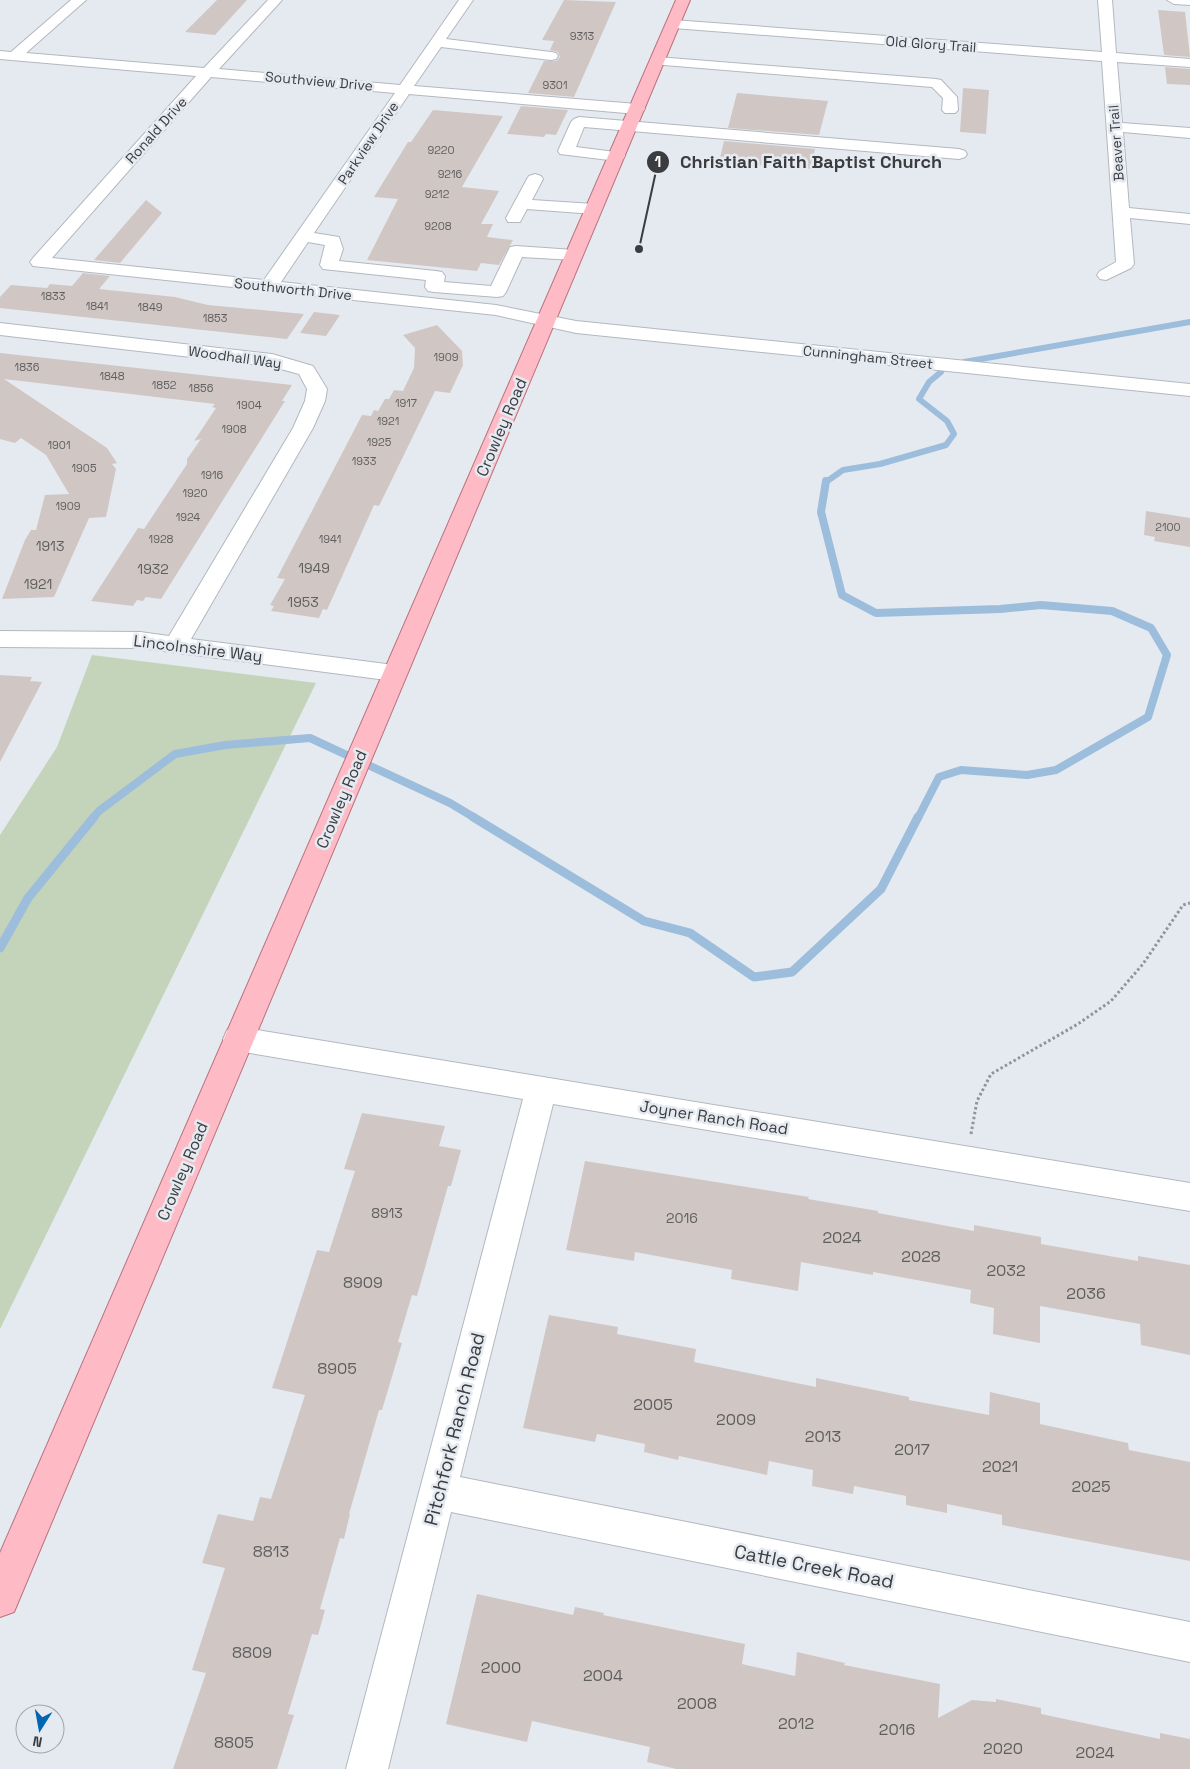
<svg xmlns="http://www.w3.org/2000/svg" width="1190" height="1769" font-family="'Space Grotesk',sans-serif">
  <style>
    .green { fill: #c3d4ba }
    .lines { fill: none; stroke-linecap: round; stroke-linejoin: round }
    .stream-far2 { stroke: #9cbddb; stroke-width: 6 }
    .stream-far1 { stroke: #9cbddb; stroke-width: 8 }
    .stream { stroke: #9cbddb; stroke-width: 9 }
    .building { fill: #d0c7c4 }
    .minor-casing { stroke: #b3b8bf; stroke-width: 2 }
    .major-casing { stroke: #ba717d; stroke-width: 2 }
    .path { stroke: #91959a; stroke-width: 3; stroke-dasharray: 2.5 2.5; stroke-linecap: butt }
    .minor { fill: #fff; fill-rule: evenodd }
    .major { fill: #ffbbc5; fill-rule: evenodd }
    .labels { text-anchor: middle; stroke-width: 5; stroke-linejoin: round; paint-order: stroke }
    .far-number-label { font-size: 11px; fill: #605f60 }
    .far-street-label { font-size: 14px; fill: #3a3c3f; stroke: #e5eaf1 }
    .number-label { font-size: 14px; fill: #605f60 }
    .street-label { font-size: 16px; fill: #3a3c3f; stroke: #e5eaf1 }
    .near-number-label { font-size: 16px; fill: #605f60 }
    .near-street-label { font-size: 19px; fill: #3a3c3f; stroke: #e5eaf1 }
    .leader { fill: none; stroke: #3a3c3f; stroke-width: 2 }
    .callout-dot { fill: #3a3c3f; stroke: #e5eaf1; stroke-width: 2 }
    .mark-label { font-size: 15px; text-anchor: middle; font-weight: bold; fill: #fff }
    .callout-label { font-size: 18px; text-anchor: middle; font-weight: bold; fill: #3a3c3f; stroke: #e5eaf1; stroke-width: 5; stroke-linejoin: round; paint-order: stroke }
  </style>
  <rect width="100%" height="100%" fill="#e5eaf1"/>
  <path class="green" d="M92,655L316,683L0,1329V835L57,747Z"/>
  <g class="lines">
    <g class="stream-far2">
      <path d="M964,362L1190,322"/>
      <path d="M826,482L843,470L880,464L946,445L954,434L947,421L919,399L929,382L941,372"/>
    </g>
    <g class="stream-far1">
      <path d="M826,481L821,512L842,595L876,613L1000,609L1041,605L1112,611L1151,628L1167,655L1148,717L1056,770L1027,775L961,770L939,777L918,818"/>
      <path d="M93,818L99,811L175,754L225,745L310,738L450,803L475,818"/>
    </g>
    <g class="stream">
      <path d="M473,817L644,921L690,933L754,977L792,972L881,889L918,817"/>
      <path d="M0,948L28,898L94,817"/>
    </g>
  </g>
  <g class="building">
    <path d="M217,0H247L215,35L185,32Z"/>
    <path d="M564,0L616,2L574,97L528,93L544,61H556L560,57L558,52L550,50L554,41L542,40Z"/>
    <path d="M1158,10L1185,12L1190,57L1164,55Z"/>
    <path d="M1165,67L1190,69V85L1167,84Z"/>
    <path d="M963,88L989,90L986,134L960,132Z"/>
    <path d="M737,93L828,101L819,135L728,128Z"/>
    <path d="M521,106L568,110L556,135L546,134L544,137L507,134Z"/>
    <path d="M433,110L503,116L462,187L499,191L481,224H493L487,237L513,240L499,265L481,263L477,271L367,260L398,199L374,197L408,142H411Z"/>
    <path d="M724,141L815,149L810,169L719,162Z"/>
    <path d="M146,200L162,213L120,263L94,260Z"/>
    <path d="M83,273L110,276L99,289L175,297L208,305L304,314L287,339L0,308V297L11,285L47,288L50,284L72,286Z"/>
    <path d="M314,312L340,315L326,336L300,333Z"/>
    <path d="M437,325L462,351L463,365L450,393L435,391L379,506L374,505L327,610L323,609L319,618L271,611L274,606L270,605L285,579L277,578L362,415L371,416L374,410L378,411L385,399H389L394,390L403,391L414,368L415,348L403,335Z"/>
    <path d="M0,353L292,385L282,401H285L161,599L146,597L143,601L137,600L133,606L91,601L138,528L144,529L187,464V459L201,439L194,441L216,408L212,407L215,404L4,379L107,448L117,463L112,464L116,469L106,517L89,518L54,597L2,599L25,540L31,530H36L45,495L69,494L46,455L21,438L15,443L0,439Z"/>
    <path d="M1146,511L1190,518V547L1154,541L1155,537L1144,535Z"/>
    <path d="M0,675L32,677L30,681L42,682L0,762Z"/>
    <path d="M362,1113L445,1126L439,1146L461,1150L451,1186H448L417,1296L412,1295L398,1342L402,1343L382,1410H379L349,1514H350L344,1539L340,1538L320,1609L325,1610L318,1635L312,1634L288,1714L294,1715L277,1769H173L206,1673L192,1670L225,1568L202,1563L218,1514L253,1521L260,1497L271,1499L305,1395L272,1388L317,1250L329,1252L355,1171L344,1169Z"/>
    <path d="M585,1161L809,1197L808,1199L878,1211V1213L974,1231V1225L1041,1237V1244L1138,1261V1256L1190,1265V1355L1141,1345L1140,1324L1040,1306V1343L993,1334L994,1308L970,1303L971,1290L873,1272V1275L801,1262L798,1291L731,1279L732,1270L635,1252L634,1261L566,1250Z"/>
    <path d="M549,1315L618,1327L617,1334L696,1349L694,1362L816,1387V1378L909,1397V1400L989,1415L990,1392L1040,1403V1424L1128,1443L1129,1450L1190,1462V1561L1002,1525V1515L947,1504V1513L906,1505V1496L854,1486L853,1494L812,1486L813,1470L769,1461L767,1475L679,1456L678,1460L644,1452L645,1444L597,1434L595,1442L523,1428Z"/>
    <path d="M477,1594L573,1615L575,1607L604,1613L603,1615L745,1644L742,1664L795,1676L797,1652L845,1663L844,1665L940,1684L938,1718L972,1700L996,1702V1699L1041,1708V1714L1160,1739V1733L1190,1739V1769H676L647,1762L650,1747L532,1721L527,1742L446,1724Z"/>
  </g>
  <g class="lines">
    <defs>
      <g id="minor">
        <path d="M71,0H86L26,53L204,68L268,0H282L219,69L400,85L459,0H473L446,39L551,52L556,53L558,56L556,59L551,60L441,47L414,86L637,104L642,106L645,109L642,112L637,114L409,94L314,233L339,237L343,249L339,261L436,271L442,272L445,276L444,282L491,286L510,247L516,246L574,250L580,251L583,255L580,259L574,260L522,257L506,292L503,296L497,297L434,292L428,291L425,287L426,280L323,269L320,265L325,245L308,242L281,282L496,305L576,321L1190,384V396L576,333L496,315L33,266L30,262L33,258L196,76L0,59V51L11,52ZM211,77L395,93L264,280L52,258Z"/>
        <path d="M1098,0H1112L1116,53L1190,59V67L1117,62L1122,123L1190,128V138L1123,132L1129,208L1190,214V224L1130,218L1134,264L1131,268L1106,280L1100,279L1097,275L1100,271L1116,262L1102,61L673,28L666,24L673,20L1102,52Z"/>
        <path d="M1167,0H1190V5L1174,4Z"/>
        <path d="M657,57L936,79L941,80L957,97L958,110L955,113H945L942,110L943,98L932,87L652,64L650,61L652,58Z"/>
        <path d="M579,117L959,149L965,151L967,154L965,157L959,159L584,127L576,147L623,153L625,156L623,159L617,161L560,154L558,151L571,122L574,119Z"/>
        <path d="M535,174L541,176L543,179L532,200L594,204L600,205L602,209L600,213L594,214L527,209L520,222H508L506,218L527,179L529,176Z"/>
        <path d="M0,323L272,354L313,366L327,389L325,401L313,428L191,639L394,665L403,667L406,673L403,679L394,681L140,648L0,647V631L140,632L169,636L293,428L305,401L307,389L299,374L270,366L0,335Z"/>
        <path d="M238,1027L1190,1183V1211L553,1104L460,1477L1190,1622V1662L451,1512L388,1769H346L523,1099L238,1051L227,1048L223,1039L227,1030Z"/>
      </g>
      <path id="major" d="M676,0H690L14,1612L0,1617V1553Z"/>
    </defs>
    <use href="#minor" class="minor-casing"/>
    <use href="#major" class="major-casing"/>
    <path class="path" d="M971,1134L977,1101L991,1074L1078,1024L1111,1001L1143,964L1183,905L1190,903"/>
    <use href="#minor" class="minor"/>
    <use href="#major" class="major"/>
  </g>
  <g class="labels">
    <g class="far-number-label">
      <text x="582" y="40">9313</text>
      <text x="555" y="89">9301</text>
      <text x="441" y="154">9220</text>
      <text x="450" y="178">9216</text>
      <text x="437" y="198">9212</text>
      <text x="438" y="230">9208</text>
      <text x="53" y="300">1833</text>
      <text x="97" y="310">1841</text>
      <text x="150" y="311">1849</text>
      <text x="215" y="322">1853</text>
      <text x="446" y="361">1909</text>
      <text x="27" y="371">1836</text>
      <text x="112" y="380">1848</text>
      <text x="164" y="389">1852</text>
      <text x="201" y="392">1856</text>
      <text x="406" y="407">1917</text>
      <text x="249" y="409">1904</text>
      <text x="388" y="425">1921</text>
      <text x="234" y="433">1908</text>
      <text x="379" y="446">1925</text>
      <text x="59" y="449">1901</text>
      <text x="364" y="465">1933</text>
      <text x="84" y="472">1905</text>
      <text x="212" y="479">1916</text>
      <text x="195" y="497">1920</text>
      <text x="68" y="510">1909</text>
      <text x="188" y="521">1924</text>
      <text x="1168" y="531">2100</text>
      <text x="161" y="543">1928</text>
      <text x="330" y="543">1941</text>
    </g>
    <g class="far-street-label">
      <text transform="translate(931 44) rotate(4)" y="5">Old Glory Trail</text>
      <text transform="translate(319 81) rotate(5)" y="5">Southview Drive</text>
      <text transform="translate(156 130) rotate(-48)" y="5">Ronald Drive</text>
      <text transform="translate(368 143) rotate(-56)" y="5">Parkview Drive</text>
      <text transform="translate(1116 143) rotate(-94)" y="5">Beaver Trail</text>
      <text transform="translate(293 289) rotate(6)" y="5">Southworth Drive</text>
      <text transform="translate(235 357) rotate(8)" y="5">Woodhall Way</text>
      <text transform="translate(868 357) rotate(6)" y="5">Cunningham Street</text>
    </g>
    <g class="number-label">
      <text x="50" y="551">1913</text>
      <text x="314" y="573">1949</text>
      <text x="153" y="574">1932</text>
      <text x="38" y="589">1921</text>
      <text x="303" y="607">1953</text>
      <text x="387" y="1218">8913</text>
      <text x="682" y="1223">2016</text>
    </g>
    <g class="street-label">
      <text transform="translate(501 427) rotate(-67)" y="6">Crowley Road</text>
      <text transform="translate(198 648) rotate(7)" y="6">Lincolnshire Way</text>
      <text transform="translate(341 799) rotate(-67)" y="6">Crowley Road</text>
      <text transform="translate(714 1117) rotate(9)" y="6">Joyner Ranch Road</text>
      <text transform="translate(182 1171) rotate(-67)" y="6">Crowley Road</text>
    </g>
    <g class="near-number-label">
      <text x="842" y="1243">2024</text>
      <text x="921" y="1262">2028</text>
      <text x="1006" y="1276">2032</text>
      <text x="363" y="1288">8909</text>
      <text x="1086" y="1299">2036</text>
      <text x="337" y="1374">8905</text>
      <text x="653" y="1410">2005</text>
      <text x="736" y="1425">2009</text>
      <text x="823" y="1442">2013</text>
      <text x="912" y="1455">2017</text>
      <text x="1000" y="1472">2021</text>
      <text x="1091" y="1492">2025</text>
      <text x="271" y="1557">8813</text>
      <text x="252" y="1658">8809</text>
      <text x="501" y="1673">2000</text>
      <text x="603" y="1681">2004</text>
      <text x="697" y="1709">2008</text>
      <text x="796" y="1729">2012</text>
      <text x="897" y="1735">2016</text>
      <text x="234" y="1748">8805</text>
      <text x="1003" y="1754">2020</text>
      <text x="1095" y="1758">2024</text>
    </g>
    <g class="near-street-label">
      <text transform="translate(454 1429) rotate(-76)" y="7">Pitchfork Ranch Road</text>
      <text transform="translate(814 1566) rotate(11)" y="7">Cattle Creek Road</text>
    </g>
  </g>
  <path class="leader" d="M639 249L658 162"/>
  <g class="callout-dot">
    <circle cx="639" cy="249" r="5"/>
    <circle cx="658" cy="162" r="12"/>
  </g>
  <g class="mark-label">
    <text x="658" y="167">1</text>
  </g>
  <g class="callout-label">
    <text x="811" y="168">Christian Faith Baptist Church</text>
  </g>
  <g transform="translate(40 1729) rotate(191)"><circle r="24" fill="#e5eaf1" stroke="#a1a4aa"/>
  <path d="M0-4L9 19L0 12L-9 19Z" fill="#0066b2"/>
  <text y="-8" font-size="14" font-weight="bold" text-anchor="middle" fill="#3a3c3f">N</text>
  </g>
</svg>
